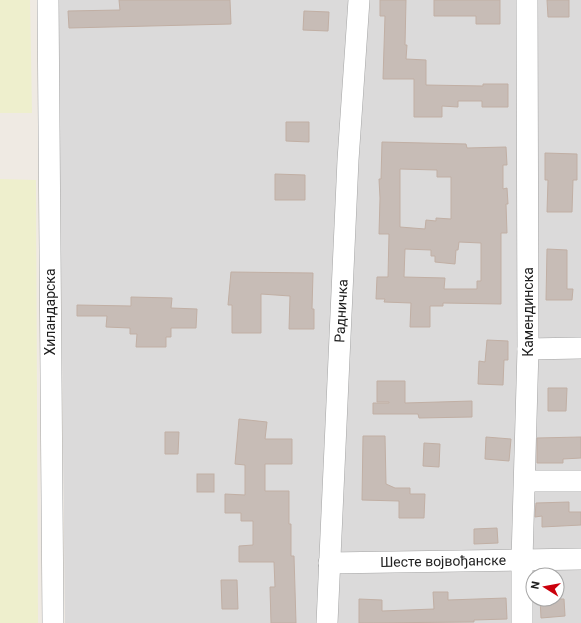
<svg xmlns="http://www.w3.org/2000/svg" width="581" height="623" font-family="Roboto,sans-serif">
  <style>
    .residential { fill: #dbdada; fill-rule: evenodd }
    .farmland { fill: #eeefcd }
    .building { fill: #c7bcb6; stroke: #c1afa4; fill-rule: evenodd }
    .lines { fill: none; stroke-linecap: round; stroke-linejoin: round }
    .minor-casing { stroke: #a4a4a4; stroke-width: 22 }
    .minor { stroke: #fff; stroke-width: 21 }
    .labels { text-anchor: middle; stroke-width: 4; stroke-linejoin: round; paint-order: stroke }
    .street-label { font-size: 14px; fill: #1d1d1d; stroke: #fff }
  </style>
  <rect width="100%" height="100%" fill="#efeae3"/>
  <path class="residential" d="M58,0H581V623H65ZM533,575H557V599H533Z"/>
  <g class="farmland">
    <path d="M0,0H30L32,113H0Z"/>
    <path d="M0,179L36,180L38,623H0Z"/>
  </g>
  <g class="building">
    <path d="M119,0H230L231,24L69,28L68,11L120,10Z"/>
    <path d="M380,0H406L405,45H407L406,59L426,60V85L483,86V84H508V107H482V101H458V107L442,106V117H414V79H383L385,16H380Z"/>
    <path d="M434,0H500V24H476V16H434Z"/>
    <path d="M547,0H569V17H548Z"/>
    <path d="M304,11L329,12L328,31L303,30Z"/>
    <path d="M286,122H309V142L286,141Z"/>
    <path d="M382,142L466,144L467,148L506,147L507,165H503V189L507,188L508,204H506L507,233H501V304L443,303V306H430V327H410L411,303L384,302L385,299H376L377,277H388L389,234H379L380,198L379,179H381ZM400,169L437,170V177H451V219L436,218V221L426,220L425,229L400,227ZM459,242L481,243V281H477V289H444L445,278L404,277L405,249L431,250V256H435V262L455,264L456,250H458Z"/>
    <path d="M545,153L577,154V180H573L572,212H547L548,180H545Z"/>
    <path d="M275,174L305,175V200H275Z"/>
    <path d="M547,249L567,250V289H573L572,300H546Z"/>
    <path d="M231,272L313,273L312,309H314V329H289L290,296L261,294V333H232V305H228Z"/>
    <path d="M131,297L172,298L171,308L197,309L196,328H171V337H166V347H136L137,334H130V328L106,327L107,316H77V305L131,306Z"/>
    <path d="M487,340L508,341V360H504L503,385L478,384L479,361L485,362Z"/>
    <path d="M377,381H405V403L472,401V417L419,418L418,414H373V403H389V402H377Z"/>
    <path d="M548,388H567L566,411H548Z"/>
    <path d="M239,419L267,422L265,439H292V464H265V491H289V524H291V556H294L296,623H271L270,587H275L274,562H239V546L253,545V521H241V513H225V494L245,495V465L235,464Z"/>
    <path d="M165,432H179L178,454H165Z"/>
    <path d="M363,436H385L386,484L395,488H410V494H425L424,518H399V501L362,500Z"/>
    <path d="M486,437L511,439L509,461L485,459Z"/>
    <path d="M581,437V458L563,459V463H537V438Z"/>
    <path d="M424,443L440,444L439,467L423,466Z"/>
    <rect x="197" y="474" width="17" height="18"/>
    <path d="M569,502V512H581V525L542,527V516L535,517L536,503Z"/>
    <path d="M497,528L498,543L474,544V529Z"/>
    <path d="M221,580H237L238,609H222Z"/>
    <path d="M433,592H448V600L506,598L507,619L474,620V622L359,623V599L382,600V611L434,609Z"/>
    <path d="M540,599H564L565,616L541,618Z"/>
  </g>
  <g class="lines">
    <defs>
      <g id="minor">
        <path d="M48,0L53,623"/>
        <path d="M528,349L581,348"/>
        <path d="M525,481H581"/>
        <path d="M329,563L581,559"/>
        <path d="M327,623L348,160L359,0"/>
        <path d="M522,623V560L528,349L527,0"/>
      </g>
    </defs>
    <use href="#minor" class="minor-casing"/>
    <use href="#minor" class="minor"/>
  </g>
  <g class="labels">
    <g class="street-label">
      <text transform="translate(341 311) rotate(-87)" y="5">Радничка</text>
      <text transform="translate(50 312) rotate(-90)" y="5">Хиландарска</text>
      <text transform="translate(528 312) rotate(-90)" y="5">Камендинска</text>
      <text transform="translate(443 561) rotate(-1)" y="5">Шесте војвођанске</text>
    </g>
  </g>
  <g transform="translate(545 587) rotate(281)"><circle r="19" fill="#ffffff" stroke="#a5a5a5"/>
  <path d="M0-3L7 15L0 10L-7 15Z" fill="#cb000c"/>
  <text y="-6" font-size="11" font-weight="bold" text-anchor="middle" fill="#1d1d1d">N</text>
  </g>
</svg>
